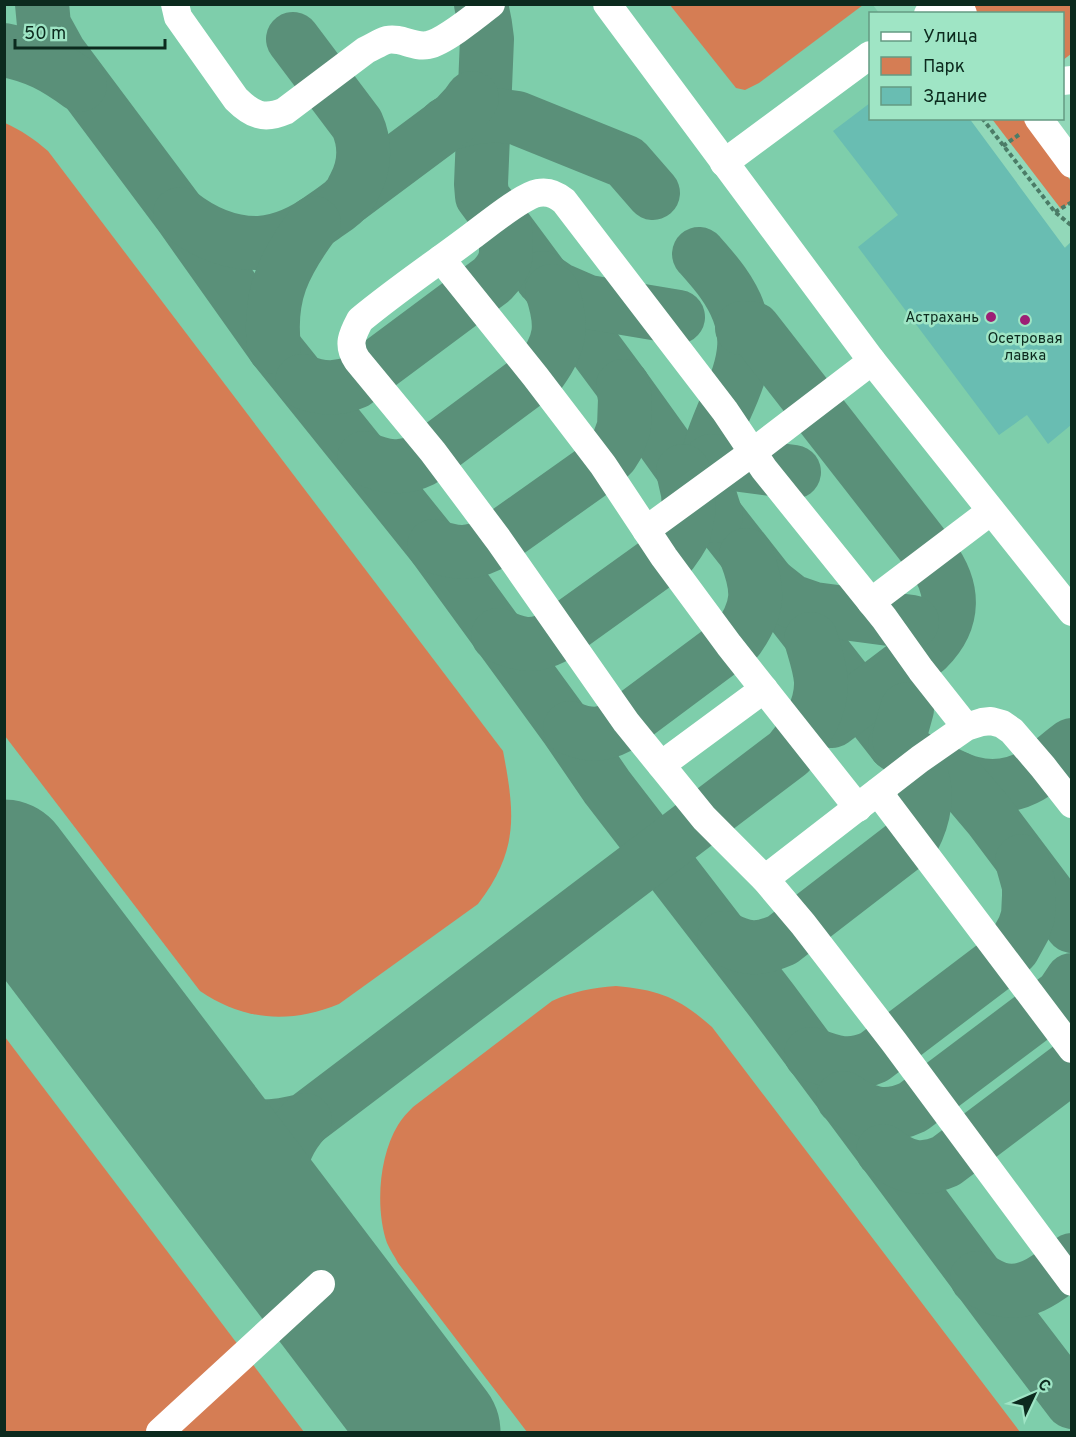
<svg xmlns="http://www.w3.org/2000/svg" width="1076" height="1437" font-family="Overpass,sans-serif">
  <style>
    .built { fill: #7eceab }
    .green { fill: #d57d54 }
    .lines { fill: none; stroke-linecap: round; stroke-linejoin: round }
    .taxiway { stroke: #5a9079; stroke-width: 54 }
    .runway { stroke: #5a9079; stroke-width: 135 }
    .building { fill: #69bdb2 }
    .path { stroke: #4b7c67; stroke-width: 4; stroke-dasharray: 4.5 3; stroke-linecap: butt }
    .minor { stroke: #fff; stroke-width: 28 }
    .poi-dot { fill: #9d1f75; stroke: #9fe5c5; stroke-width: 2 }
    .labels { text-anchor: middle; stroke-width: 5; stroke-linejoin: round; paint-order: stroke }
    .poi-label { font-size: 15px; fill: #0c2a1e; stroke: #9fe5c5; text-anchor: end }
  </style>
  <rect width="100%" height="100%" fill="#92d8b9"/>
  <path class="built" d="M5,5H873L879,13L870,14V118L1064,248L1071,242V1432H5Z"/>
  <g class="green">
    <path d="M670,5H863L759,83L745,90L736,88Z"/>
    <path d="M974,5H1071V54L1063,60L1062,14L975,13Z"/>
    <path d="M992,119H1024L1071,181V202L1061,209Z"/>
    <path d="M5,123C21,130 34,139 48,151L503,751C515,814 519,850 478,904L339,1004C290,1024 244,1021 200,991L5,736Z"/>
    <path d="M616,986C660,990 679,998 712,1027L1020,1432H527L398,1263C395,1257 390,1250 387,1243C375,1208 379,1156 398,1125C402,1118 408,1112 413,1107L552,1001C574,991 592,988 616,986Z"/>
    <path d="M5,1037L304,1432H5Z"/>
  </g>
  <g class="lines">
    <g class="taxiway">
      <path d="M42,4L44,25L60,54L179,213L274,347L434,546L566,727L607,787L772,1001L998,1305L1072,1402"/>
      <path d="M481,4L485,24L487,39L481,184L482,196L623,386L716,516L895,744"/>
      <path d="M4,50C36,56 55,67 80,85"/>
      <path d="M446,124L470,118L496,115L517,118L626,162L653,193"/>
      <path d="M349,197L455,118L467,105L472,98"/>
      <path d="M180,214C203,232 230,244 260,243C284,241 304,231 323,217C331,211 342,205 348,197C351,194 353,189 355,185C365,166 366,144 357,124L293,39"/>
      <path d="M699,254C707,263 716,273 723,283C755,328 747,362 725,409C716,431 707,450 706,475C706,488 712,503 716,516"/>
      <path d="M542,278L558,289L588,302L678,317"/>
      <path d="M742,328L754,329L931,556C955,588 956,620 927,649L832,721"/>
      <path d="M274,347C268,295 284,264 314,223"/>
      <path d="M302,381C320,389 337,390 355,382L492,280C510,261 506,253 505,228"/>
      <path d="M364,458C384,467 402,470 422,460L540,372C562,342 563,325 552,291"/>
      <path d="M711,461L794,472"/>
      <path d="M434,546C455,553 468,555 489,545L599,467L612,454L617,446L624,427L625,399L623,386"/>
      <path d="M772,586L791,601L814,609L912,622"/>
      <path d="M498,635C519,645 533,648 554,637L671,553L678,543L684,533L689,509L688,493L683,471"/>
      <path d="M570,728C590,736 601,736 620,726L738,638C760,607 759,589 746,555"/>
      <path d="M895,744C906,753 918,759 931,765C959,780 982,792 1014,783C1036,777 1054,758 1072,745"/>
      <path d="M957,778L990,817L1072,926"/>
      <path d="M724,938C747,950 759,950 782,940L913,839C924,818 930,792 919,770C914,760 906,752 900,742L899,738L907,709"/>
      <path d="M811,1054C835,1063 849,1068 874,1057L994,966L1013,948L1024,928L1028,916L1029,896V886L1022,861"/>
      <path d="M163,1076C174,1087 185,1100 197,1109C229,1130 269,1130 305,1120L789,753C806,732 822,709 821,681C820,667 815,653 811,639"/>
      <path d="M843,1098C867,1114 885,1120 913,1107L1062,995L1072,980"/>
      <path d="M883,1151C905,1168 921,1172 946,1161L1072,1066"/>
      <path d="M289,1242C278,1195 269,1160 305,1120"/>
      <path d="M977,1278C984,1282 992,1287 999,1289C1028,1297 1050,1276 1072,1260"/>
    </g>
    <path class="runway" d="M4,867L433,1432"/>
  </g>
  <path class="building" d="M870,103V118H969L1065,248L1071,242V425L1048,444L1027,415L999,435L858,247L898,215L833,131Z"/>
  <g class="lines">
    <g class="path">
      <path d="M982,118L1055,212L1072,226"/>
      <path d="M1003,146L1020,134"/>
      <path d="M1055,212L1072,202"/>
    </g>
    <g class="minor">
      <path d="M175,4L178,17L236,99C252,115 264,120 285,111L366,50C373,47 380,42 387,40C401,37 414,48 428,45C444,42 477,15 491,4"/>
      <path d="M607,4L872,361L1072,612"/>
      <path d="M959,4L963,14"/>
      <path d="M928,14L941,4"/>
      <path d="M1062,81L1072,80"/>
      <path d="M1038,118L1072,164"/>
      <path d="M724,163L870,55"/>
      <path d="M441,259L535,376L603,465L664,557L729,645L858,808"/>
      <path d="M646,530L753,452L872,361"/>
      <path d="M871,602L991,511"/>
      <path d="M966,727L921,670L884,618L764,469L725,411L564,201C557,195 548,191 538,193C522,196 487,225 472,236C435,264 396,290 360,320C352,335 347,345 357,360L433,452L498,539L626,722L704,818L765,879L803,924L894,1042L1072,1282"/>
      <path d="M661,765L764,689"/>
      <path d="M878,792L1072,1049"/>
      <path d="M765,879L920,759L966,727L982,722L991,721L1002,724L1012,731L1043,767L1072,804"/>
      <path d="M160,1432L321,1284"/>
    </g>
  </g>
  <g class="poi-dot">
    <circle cx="991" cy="317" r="6"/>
    <circle cx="1025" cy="320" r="6"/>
  </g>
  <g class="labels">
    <g class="poi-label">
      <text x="979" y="322">Астрахань</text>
      <text x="1025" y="343" text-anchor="middle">Осетровая<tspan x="1025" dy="17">лавка</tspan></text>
    </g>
  </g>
  <rect width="1076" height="1437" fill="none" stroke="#0c2a1e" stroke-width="12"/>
  <rect x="869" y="12" width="195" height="108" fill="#9fe5c5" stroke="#649a82" stroke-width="1.5"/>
  <rect x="881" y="32" width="30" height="9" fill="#ffffff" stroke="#649a82" stroke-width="1.5"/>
  <text x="923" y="42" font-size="18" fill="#0c2a1e">Улица</text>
  <rect x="881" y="57" width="30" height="18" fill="#d57d54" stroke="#649a82" stroke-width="1.5"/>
  <text x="923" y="72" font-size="18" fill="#0c2a1e">Парк</text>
  <rect x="881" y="87" width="30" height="18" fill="#69bdb2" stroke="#649a82" stroke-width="1.5"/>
  <text x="923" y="102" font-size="18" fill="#0c2a1e">Здание</text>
  <g transform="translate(1034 1395) rotate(46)" stroke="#9fe5c5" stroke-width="4.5" paint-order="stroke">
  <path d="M0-4.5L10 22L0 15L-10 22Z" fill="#0c2a1e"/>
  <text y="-9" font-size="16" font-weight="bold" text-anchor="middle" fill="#0c2a1e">С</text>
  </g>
  <path d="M15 39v9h150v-9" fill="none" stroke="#0c2a1e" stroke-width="3"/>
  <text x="24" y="39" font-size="18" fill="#0c2a1e" stroke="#9fe5c5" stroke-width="4.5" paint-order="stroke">50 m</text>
</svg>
